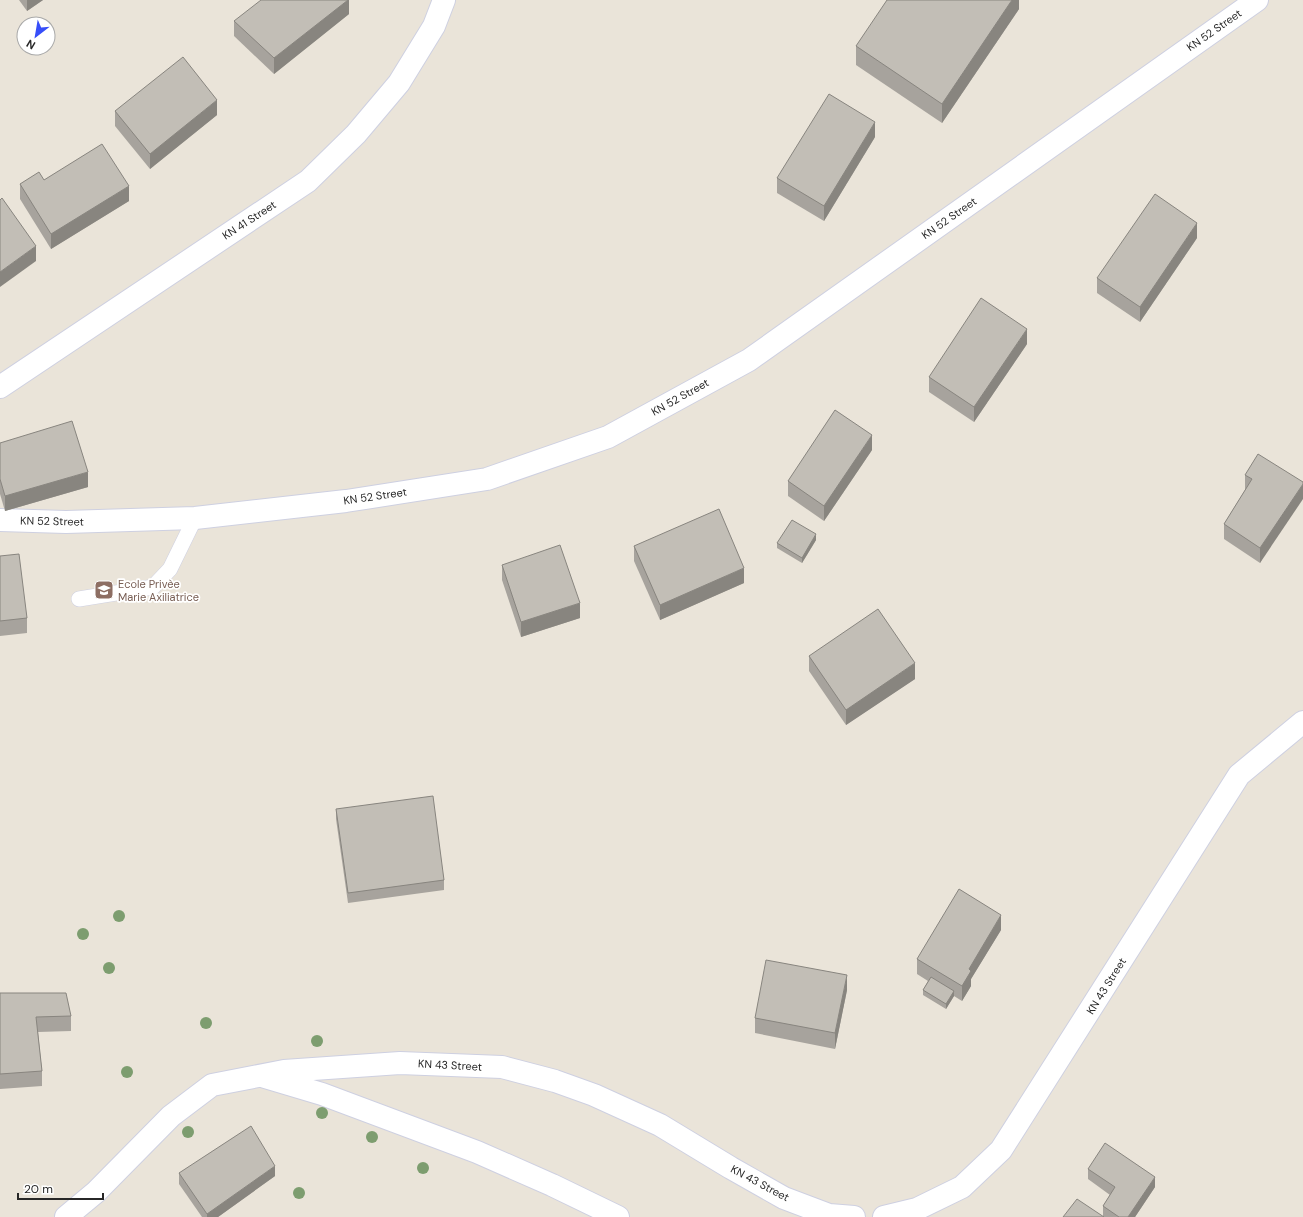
<svg xmlns="http://www.w3.org/2000/svg" width="1303" height="1217" font-family="'DM Sans',sans-serif">
  <style>
    .lines { fill: none; stroke-linecap: round; stroke-linejoin: round }
    .service-casing { stroke: #ced0e1; stroke-width: 16 }
    .minor-casing { stroke: #ced0e1; stroke-width: 24 }
    .secondary-casing { stroke: #ced0e1; stroke-width: 24 }
    .service { stroke: #fff; stroke-width: 15 }
    .minor { stroke: #fff; stroke-width: 22 }
    .secondary { stroke: #fff; stroke-width: 22 }
    .tree { fill: #7d9d6f }
    .wall { fill: #a7a39d }
    .shaded-wall { fill: #88857f }
    .building { fill: #c2beb6; stroke: #88857f }
    .labels { text-anchor: middle; stroke-width: 3.5; stroke-linejoin: round; paint-order: stroke }
    .street-label { font-size: 11px; fill: #272727; stroke: #fff }
    .education-label { font-size: 11px; fill: #785e54; stroke: #fff; text-anchor: start }
  </style>
  <rect width="100%" height="100%" fill="#eae4d9"/>
  <g class="lines">
    <defs>
      <path id="service" d="M79,599L153,587L170,569L195,518"/>
      <g id="minor">
        <path d="M0,520L66,522L195,518L346,501L487,479L608,437L749,360L1257,0"/>
        <path d="M265,1077L322,1094L477,1152L552,1185L618,1217"/>
        <path d="M66,1217L96,1192L171,1116L212,1085L284,1071L400,1063L502,1067L555,1081L594,1095L660,1125L731,1168L784,1198L829,1215L854,1217"/>
        <path d="M884,1217L917,1209L962,1187L1001,1150L1239,775L1303,722"/>
      </g>
      <path id="secondary" d="M0,387L308,181L356,134L399,83L434,26L444,0"/>
    </defs>
    <use href="#service" class="service-casing"/>
    <use href="#minor" class="minor-casing"/>
    <use href="#secondary" class="secondary-casing"/>
    <use href="#service" class="service"/>
    <use href="#minor" class="minor"/>
    <use href="#secondary" class="secondary"/>
  </g>
  <g class="tree">
    <circle cx="119" cy="916" r="6"/>
    <circle cx="83" cy="934" r="6"/>
    <circle cx="109" cy="968" r="6"/>
    <circle cx="206" cy="1023" r="6"/>
    <circle cx="317" cy="1041" r="6"/>
    <circle cx="127" cy="1072" r="6"/>
    <circle cx="322" cy="1113" r="6"/>
    <circle cx="188" cy="1132" r="6"/>
    <circle cx="372" cy="1137" r="6"/>
    <circle cx="423" cy="1168" r="6"/>
    <circle cx="299" cy="1193" r="6"/>
  </g>
  <g class="wall">
    <path d="M19,0H43L27,11Z"/>
    <path d="M349,0V14L274,74L234,36V21Z"/>
    <path d="M1019,0V9L942,123L856,65V46Z"/>
    <path d="M115,111L217,115L150,169L115,126Z"/>
    <path d="M875,137L824,221L777,193V178Z"/>
    <path d="M44,180L129,201L51,249L20,199V184Z"/>
    <path d="M1197,238L1140,322L1097,293V278Z"/>
    <path d="M1027,344L974,422L929,392V377Z"/>
    <path d="M0,443L88,487L5,511L0,494Z"/>
    <path d="M872,450L824,521L788,496V481Z"/>
    <path d="M1245,475L1303,482L1260,563L1224,539V524L1245,490Z"/>
    <path d="M816,540L802,563L777,548V543Z"/>
    <path d="M634,546L744,583L660,620L634,561Z"/>
    <path d="M0,556L27,618V633L0,636Z"/>
    <path d="M502,565L580,618L521,637L502,580Z"/>
    <path d="M809,656L915,679L846,725L809,671Z"/>
    <path d="M336,809L444,880V890L348,903L336,819Z"/>
    <path d="M1001,930L971,979V986L962,1001L954,996L946,1009L923,995V990L928,981L917,974V959Z"/>
    <path d="M847,990L835,1049L755,1033V1018Z"/>
    <path d="M0,993L71,1016V1031L38,1032L42,1071V1086L0,1089Z"/>
    <path d="M1088,1169L1155,1187L1135,1217H1104L1103,1216V1206L1110,1195L1088,1179Z"/>
    <path d="M179,1173L275,1176L218,1217H202L179,1184Z"/>
  </g>
  <g class="shaded-wall">
    <path d="M27,0H43L27,11Z"/>
    <path d="M348,0H349V14L274,74V58Z"/>
    <path d="M1012,0H1019V9L942,123V104Z"/>
    <path d="M217,100V115L150,169V154Z"/>
    <path d="M875,122V137L824,221V206Z"/>
    <path d="M129,186V201L51,249V234Z"/>
    <path d="M1197,223V238L1140,322V307Z"/>
    <path d="M36,246V261L0,287V272Z"/>
    <path d="M1027,329V344L974,422V407Z"/>
    <path d="M872,435V450L824,521V506Z"/>
    <path d="M88,472V487L5,511V496Z"/>
    <path d="M1303,484V499L1260,563V548Z"/>
    <path d="M816,534V540L802,563V558Z"/>
    <path d="M744,568V583L660,620V605Z"/>
    <path d="M580,603V618L521,637V622Z"/>
    <path d="M915,663V679L846,725V710Z"/>
    <path d="M1001,915V930L971,979V986L962,1001V986L969,969Z"/>
    <path d="M847,975V990L835,1049V1033Z"/>
    <path d="M954,991V996L946,1009V1004Z"/>
    <path d="M275,1166V1176L218,1217H207V1214Z"/>
    <path d="M1155,1177V1187L1135,1217H1128Z"/>
  </g>
  <g class="building">
    <path d="M261,0H348L274,58L234,21Z"/>
    <path d="M887,0H1012L942,104L856,46Z"/>
    <path d="M183,57L217,100L150,154L115,111Z"/>
    <path d="M829,94L875,122L824,206L777,178Z"/>
    <path d="M102,144L129,186L51,234L20,184L39,172L44,180Z"/>
    <path d="M1155,194L1197,223L1140,307L1097,278Z"/>
    <path d="M2,198L36,246L0,272V200Z"/>
    <path d="M981,298L1027,329L974,407L929,377Z"/>
    <path d="M835,410L872,435L824,506L788,481Z"/>
    <path d="M72,421L88,472L5,496L0,479V443Z"/>
    <path d="M1258,454L1303,482V484L1260,548L1224,524L1252,479L1245,475Z"/>
    <path d="M719,509L744,568L660,605L634,546Z"/>
    <path d="M792,520L816,534L802,558L777,543Z"/>
    <path d="M560,545L580,603L521,622L502,565Z"/>
    <path d="M19,554L27,618L0,621V556Z"/>
    <path d="M878,609L915,663L846,710L809,656Z"/>
    <path d="M433,796L444,880L348,893L336,809Z"/>
    <path d="M959,889L1001,915L969,969L971,971L962,986L917,959Z"/>
    <path d="M766,960L847,975L835,1033L755,1018Z"/>
    <path d="M931,977L954,991L946,1004L923,990Z"/>
    <path d="M0,993H66L71,1016L36,1017L42,1071L0,1074Z"/>
    <path d="M251,1126L275,1166L207,1214L179,1173Z"/>
    <path d="M1105,1143L1155,1177L1128,1217H1119L1103,1206L1115,1187L1088,1169Z"/>
    <path d="M1077,1199L1104,1217H1063Z"/>
  </g>
  <defs>
    <symbol id="school-square" viewBox="-11 -11 22 22"><rect x="-9" y="-9" width="18" height="18" rx="4" fill="#8d6e63" stroke="#fff"/><path d="M0-5L7-2L0 1L-7-2ZM-4 1L0 2.5L4 1V4Q0 6-4 4Z" fill="#fff"/></symbol>
  </defs>
  <g fill-rule="evenodd">
    <use href="#school-square" x="93" y="579" width="22" height="22"/>
  </g>
  <g class="labels">
    <g class="street-label">
      <text transform="translate(1214 30) rotate(-35)" y="4">KN 52 Street</text>
      <text transform="translate(949 218) rotate(-35)" y="4">KN 52 Street</text>
      <text transform="translate(249 220) rotate(-33)" y="4">KN 41 Street</text>
      <text transform="translate(680 397) rotate(-29)" y="4">KN 52 Street</text>
      <text transform="translate(375 496) rotate(-8)" y="4">KN 52 Street</text>
      <text transform="translate(52 521) rotate(1)" y="4">KN 52 Street</text>
      <text transform="translate(1106 986) rotate(-58)" y="4">KN 43 Street</text>
      <text transform="translate(450 1065) rotate(3)" y="4">KN 43 Street</text>
      <text transform="translate(760 1183) rotate(28)" y="4">KN 43 Street</text>
    </g>
    <g class="education-label">
      <text x="118" y="588">Ecole Privèe<tspan x="118" dy="13">Marie Axiliatrice</tspan></text>
    </g>
  </g>
  <g transform="translate(36 36) rotate(211)"><circle r="19" fill="#ffffff" stroke="#a9a9a9"/>
  <path d="M0-3L7 15L0 10L-7 15Z" fill="#374ef9"/>
  <text y="-6" font-size="11" font-weight="bold" text-anchor="middle" fill="#272727">N</text>
  </g>
  <path d="M18 1193v6h85v-6" fill="none" stroke="#272727" stroke-width="2"/>
  <text x="24" y="1193" font-size="12" fill="#272727" stroke="#ffffff" stroke-width="3" paint-order="stroke">20 m</text>
</svg>
